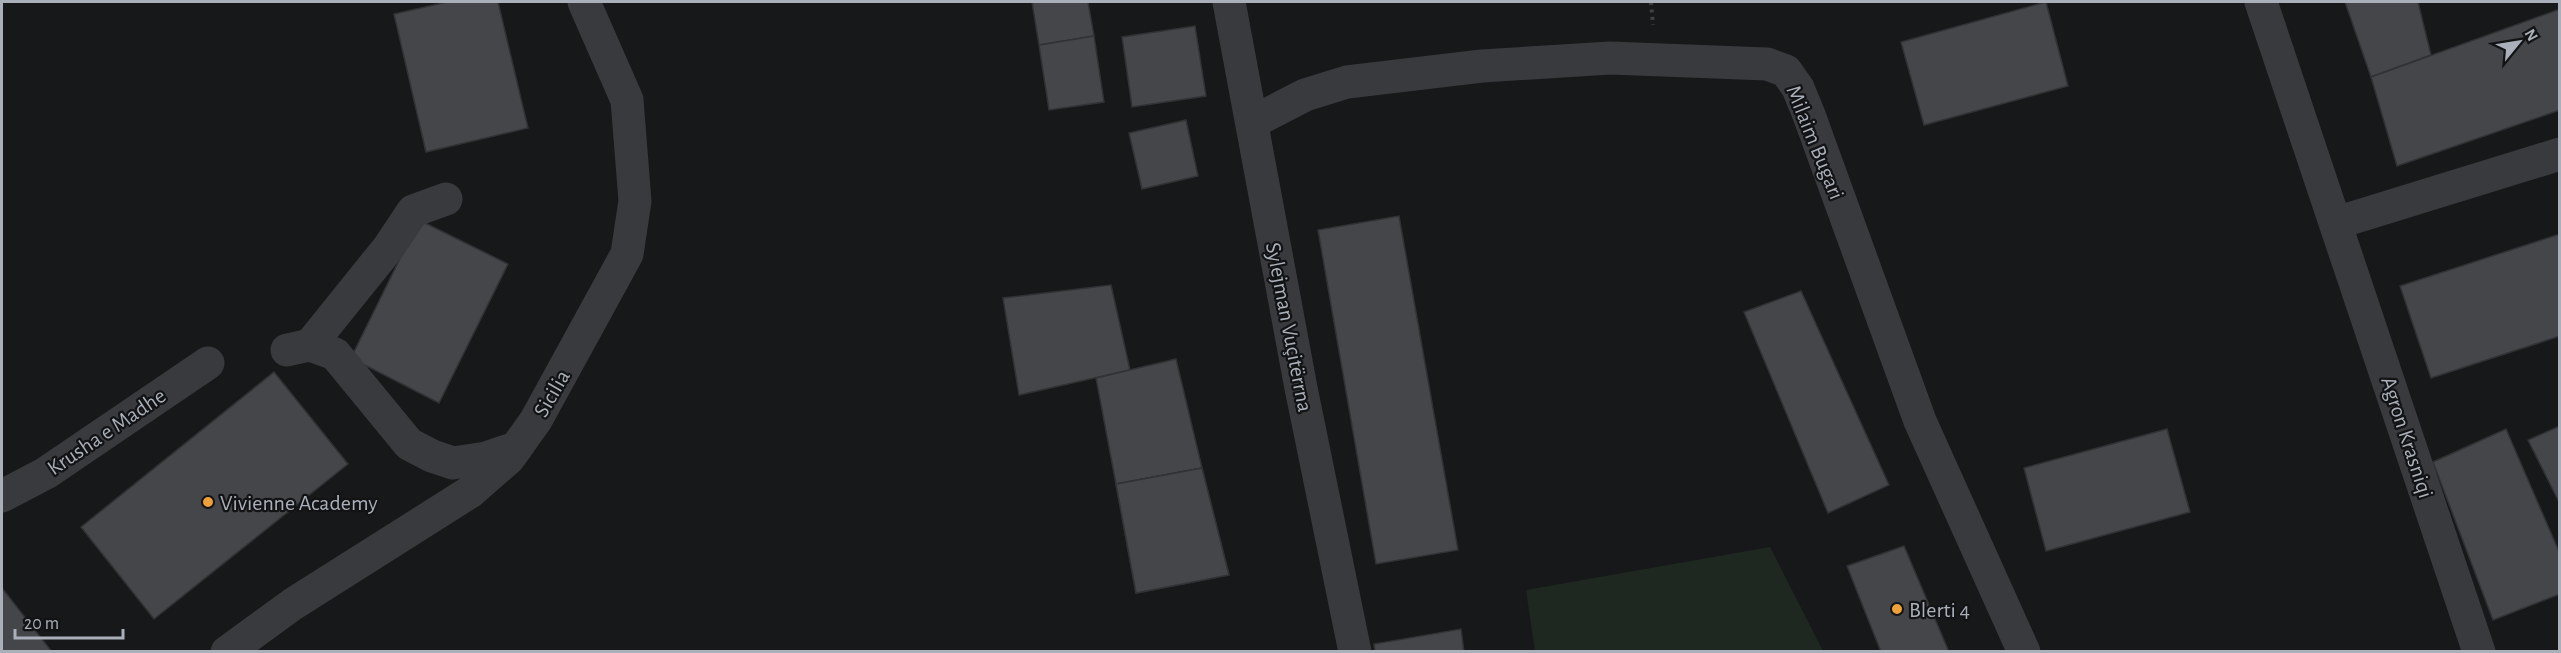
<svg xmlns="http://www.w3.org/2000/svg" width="2561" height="653" font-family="'Alegreya Sans',sans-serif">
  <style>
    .green { fill: #1f2820 }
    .building { fill: #444649; stroke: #313235; stroke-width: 1.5 }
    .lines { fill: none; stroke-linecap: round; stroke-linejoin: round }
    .path { stroke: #3e4145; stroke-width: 4; stroke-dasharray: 3 4.5; stroke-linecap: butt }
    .minor { stroke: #383a3e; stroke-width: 33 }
    .poi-dot { fill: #f0a039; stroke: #121315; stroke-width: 2 }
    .labels { text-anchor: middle; stroke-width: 4.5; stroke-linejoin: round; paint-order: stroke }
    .street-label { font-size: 22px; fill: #aab0b9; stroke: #121315 }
    .poi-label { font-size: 22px; fill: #aab0b9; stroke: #121315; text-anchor: start }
  </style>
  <rect width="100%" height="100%" fill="#171819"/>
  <path class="green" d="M1770,547L1823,651H1535L1526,590Z"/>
  <g class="building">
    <path d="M447,2H498L528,128L426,152L394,14Z"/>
    <path d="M1032,2H1088L1094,36L1039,45Z"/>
    <path d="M2046,2L2068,86L1924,125L1901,42Z"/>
    <path d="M2345,2H2418L2431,55L2371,77Z"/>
    <path d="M2560,9V110L2397,166L2371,77Z"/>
    <path d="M1195,26L1206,96L1132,107L1122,37Z"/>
    <path d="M1094,36L1104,102L1049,110L1039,45Z"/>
    <path d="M1186,120L1198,176L1142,189L1129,133Z"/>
    <path d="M1399,216L1458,550L1376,564L1318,230Z"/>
    <path d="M419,220L508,264L439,403L351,358Z"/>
    <path d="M2560,234V336L2431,378L2400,286Z"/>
    <path d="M1111,285L1130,370L1019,395L1003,298Z"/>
    <path d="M1801,291L1889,485L1828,513L1744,312Z"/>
    <path d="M1176,359L1202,468L1116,484L1096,378Z"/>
    <path d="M274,372L348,464L154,619L81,527Z"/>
    <path d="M2560,426V504L2528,440Z"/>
    <path d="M2167,429L2190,512L2046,551L2024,468Z"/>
    <path d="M2506,429L2560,554V594L2493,620L2433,462Z"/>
    <path d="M1202,468L1229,575L1136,593L1116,484Z"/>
    <path d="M1202,468L1229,575L1136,593L1116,484Z"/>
    <path d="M1904,546L1949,652H1881L1847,566Z"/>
    <path d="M2,588L52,652H2Z"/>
    <path d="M1461,629L1464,652H1375L1374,644Z"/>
  </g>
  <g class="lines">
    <path class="path" d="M1651,2L1653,25"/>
    <g class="minor">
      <path d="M1229,2L1301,388L1355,652"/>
      <path d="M2261,2L2479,652"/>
      <path d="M1253,122L1305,95L1347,82L1482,66L1610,58L1767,64L1786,71L1798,88L1809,115L1920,421L2024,652"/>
      <path d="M2336,223L2560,154"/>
      <path d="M310,345L389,247L413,211L446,199"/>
      <path d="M287,350L310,345L335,354L409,444L432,456L453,463L486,458L516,448"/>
      <path d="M2,496L46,473L208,363"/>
      <path d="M227,652L293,604L470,492L509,458L536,420L627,254L635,201L627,100L584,2"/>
    </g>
  </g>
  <g class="poi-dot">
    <circle cx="208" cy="502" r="6"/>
    <circle cx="1897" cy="609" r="6"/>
  </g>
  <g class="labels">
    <g class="street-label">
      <text transform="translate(1816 142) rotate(68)" y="8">Milaim Bugari</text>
      <text transform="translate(1290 327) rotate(79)" y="8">Sylejman Vuçitërrna</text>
      <text transform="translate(551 393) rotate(-60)" y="8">Sicilia</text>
      <text transform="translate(106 431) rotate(-34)" y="8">Krusha e Madhe</text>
      <text transform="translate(2408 437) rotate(72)" y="8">Agron Krasniqi</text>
    </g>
    <g class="poi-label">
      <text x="220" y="510">Vivienne Academy</text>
      <text x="1909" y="617">Blerti 4</text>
    </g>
  </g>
  <rect width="2561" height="653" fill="none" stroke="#aab0b9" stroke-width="6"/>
  <g transform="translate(2519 42) rotate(60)" stroke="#121315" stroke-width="4.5" paint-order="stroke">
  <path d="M0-4.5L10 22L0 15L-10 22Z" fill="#aab0b9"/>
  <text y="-9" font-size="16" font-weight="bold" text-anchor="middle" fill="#aab0b9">N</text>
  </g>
  <path d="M15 629v9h108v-9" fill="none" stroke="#aab0b9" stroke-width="3"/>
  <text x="24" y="629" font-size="18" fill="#aab0b9" stroke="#121315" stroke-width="4.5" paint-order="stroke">20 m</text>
</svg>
